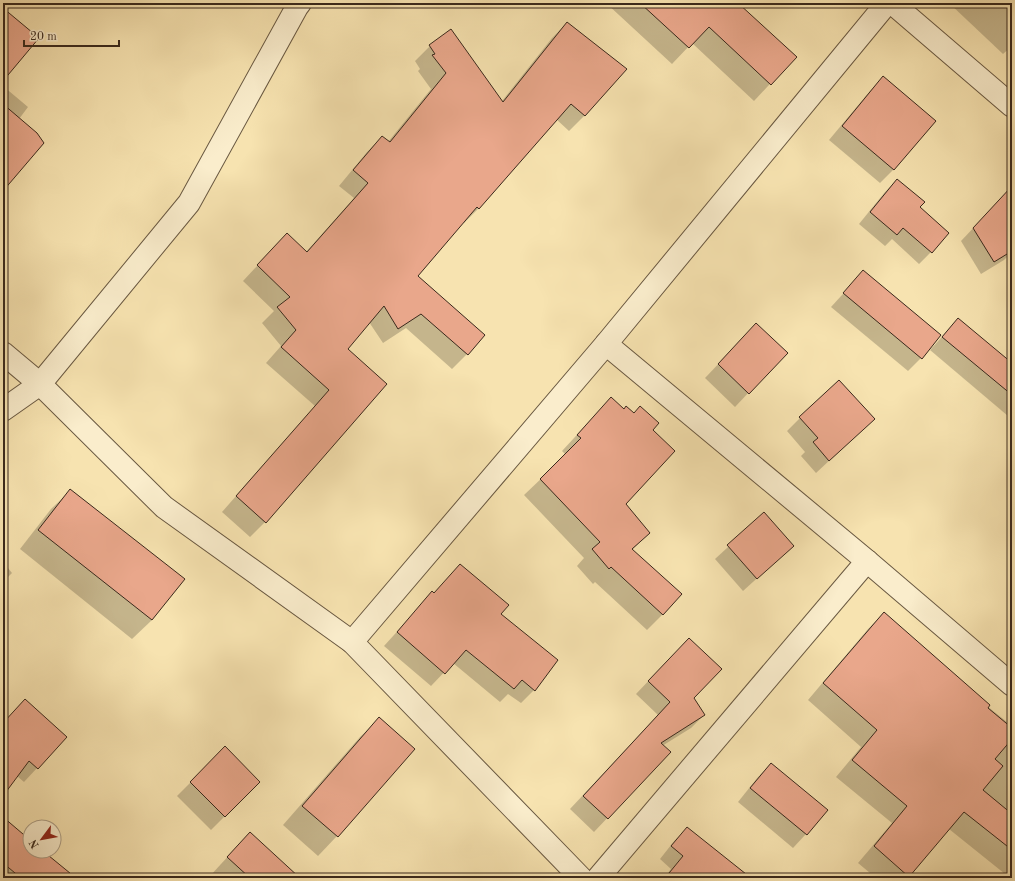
<svg xmlns="http://www.w3.org/2000/svg" width="1015" height="881" font-family="'Old Standard TT',serif">
  <style>
    .shadow { fill: #0003 }
    .building { fill: #e9a78b; stroke: #3a291c }
    .lines { fill: none; stroke-linecap: round; stroke-linejoin: round }
    .minor-casing { stroke: #695841; stroke-width: 24 }
    .minor { stroke: #faedcc; stroke-width: 22 }
  </style>
  <rect width="100%" height="100%" fill="#f7e3b0"/>
  <filter id="stains"><feTurbulence type="fractalNoise" baseFrequency=".005" numOctaves="4"/><feColorMatrix values="0 0 0 0 .2 0 0 0 0 .09 0 0 0 0 .02 0 0 0 .5 -.17"/></filter>
  <radialGradient id="worn" r=".72"><stop offset=".6" stop-color="#630" stop-opacity="0"/><stop offset="1" stop-color="#630" stop-opacity=".3"/></radialGradient>
  <g class="shadow">
    <path d="M606,3H736L795,57L754,101L692,43L672,64Z"/>
    <path d="M949,3H1012V46L1003,54Z"/>
    <path d="M567,23L626,69L584,116L569,131L556,119L479,208L464,223L463,222L417,276L467,354L452,369L406,328L383,343L369,322L347,349L386,384L265,522L250,537L222,512L315,406L266,363L281,346L262,323L274,311L243,281L272,250L306,252L354,198L339,186L367,152L382,137L388,142L431,89L418,71L420,69L415,61L430,46L502,101L552,38Z"/>
    <path d="M883,78L935,121L893,170L880,183L829,140L870,91Z"/>
    <path d="M3,86L28,107L19,119L3,189Z"/>
    <path d="M897,180L919,207L931,252L919,264L892,239L885,246L859,224L885,192Z"/>
    <path d="M1012,187V252L1004,260L981,274L961,241Z"/>
    <path d="M863,272L921,358L908,371L831,307Z"/>
    <path d="M958,319L1012,365V412L1008,416L930,350Z"/>
    <path d="M743,338L786,353L735,407L705,378Z"/>
    <path d="M611,398L624,410L651,430L625,504L649,533L632,550L663,614L647,630L595,582L593,584L577,566L584,558L524,495L566,455L562,451Z"/>
    <path d="M800,418L860,432L816,473L801,456L805,452L787,431Z"/>
    <path d="M71,490L183,580L152,620L132,639L20,549L51,509Z"/>
    <path d="M764,514L793,546L743,591L715,559Z"/>
    <path d="M3,562L12,573L3,582Z"/>
    <path d="M432,593L500,614L534,690L521,703L508,694L500,702L453,663L431,686L384,646Z"/>
    <path d="M884,613L987,706L1012,726V878H1010L949,829L907,878H876L858,863L892,823L836,777L861,747L808,700L868,629Z"/>
    <path d="M676,652L693,698L704,715L691,728L662,746L669,753L594,832L570,809L658,715L636,694Z"/>
    <path d="M380,718L414,749L337,836L318,856L283,825L360,737Z"/>
    <path d="M3,723L66,737L24,782L17,776L3,795Z"/>
    <path d="M225,748L259,782L211,830L177,796Z"/>
    <path d="M771,764L826,810L806,834L793,848L738,802L758,777Z"/>
    <path d="M3,819L30,841V851H42L51,878H3Z"/>
    <path d="M688,828L749,878H664L671,869L660,859L675,840Z"/>
    <path d="M232,852L298,878H212L210,876Z"/>
  </g>
  <g class="building">
    <path d="M640,3H738L797,57L771,85L709,27L689,48Z"/>
    <path d="M3,8L39,38L3,81Z"/>
    <path d="M567,22L627,69L585,116L571,104L479,209L477,207L418,276L485,335L468,355L421,314L398,329L384,306L348,349L387,384L266,523L236,496L329,390L281,347L296,330L277,307L290,297L257,265L287,233L307,252L368,183L353,170L382,136L390,142L446,73L432,55L435,54L429,45L451,29L503,102Z"/>
    <path d="M883,76L936,121L894,170L842,126Z"/>
    <path d="M3,104L37,133L44,143L3,191Z"/>
    <path d="M897,179L925,202L920,207L949,233L932,253L903,228L897,235L870,212Z"/>
    <path d="M1012,186V251L994,262L973,228Z"/>
    <path d="M863,270L941,335L922,359L843,293Z"/>
    <path d="M958,318L1012,363V395L942,337Z"/>
    <path d="M756,323L788,353L749,394L718,364Z"/>
    <path d="M839,380L875,419L829,461L813,442L818,438L799,417Z"/>
    <path d="M611,397L624,409L626,406L634,413L640,406L659,423L653,430L675,451L626,504L650,533L632,549L682,594L663,615L611,567L609,569L592,549L600,542L540,479L581,438L577,435Z"/>
    <path d="M70,489L185,579L152,620L38,530Z"/>
    <path d="M764,512L794,546L757,579L727,545Z"/>
    <path d="M460,564L509,605L501,614L558,660L535,691L522,680L514,689L466,650L445,674L397,632L432,591L434,593Z"/>
    <path d="M884,612L990,705L988,708L1012,728V739L995,759L1003,766L983,790L1012,814V850L964,812L909,877L874,846L907,806L852,760L877,730L823,683Z"/>
    <path d="M689,638L722,669L694,698L705,715L661,743L671,752L608,819L583,796L670,702L648,681Z"/>
    <path d="M25,699L67,737L38,769L29,761L3,796V723Z"/>
    <path d="M379,717L415,749L338,837L302,806Z"/>
    <path d="M225,746L260,782L225,817L190,782Z"/>
    <path d="M771,763L828,810L807,835L750,788Z"/>
    <path d="M3,817L30,840V851H43L76,878H21L3,863Z"/>
    <path d="M687,827L751,878H665L683,856L671,846Z"/>
    <path d="M250,832L300,878H250L227,857Z"/>
  </g>
  <g class="lines">
    <defs>
      <g id="minor">
        <path d="M892,3L1012,106"/>
        <path d="M606,344L867,561L1012,685"/>
        <path d="M3,353L40,384L164,507L352,642L581,878"/>
        <path d="M3,410L40,384L189,203L297,7L300,3"/>
        <path d="M352,642L606,344L887,3"/>
        <path d="M598,878L867,561"/>
      </g>
    </defs>
    <use href="#minor" class="minor-casing"/>
    <use href="#minor" class="minor"/>
  </g>
  <rect width="1015" height="881" fill="none" stroke="#f7e3b0" stroke-width="16"/>
  <rect x="4" y="4" width="1007" height="873" fill="none" stroke="#3a291c" stroke-width="2"/>
  <rect x="8" y="8" width="999" height="865" fill="none" stroke="#3a291c"/>
  <g transform="translate(42 839) rotate(238)"><circle r="19" fill="#faedcc" stroke="#ad9f86"/>
  <path d="M0-3L7 15L0 10L-7 15Z" fill="#8f2418"/>
  <text y="-6" font-size="11" font-weight="bold" text-anchor="middle" fill="#3a291c">N</text>
  </g>
  <path d="M24 40v6h95v-6" fill="none" stroke="#3a291c" stroke-width="2"/>
  <text x="30" y="40" font-size="12" fill="#3a291c" stroke="#faedcc" stroke-width="3" paint-order="stroke">20 m</text>
  <rect width="100%" height="100%" filter="url(#stains)"/>
  <rect width="100%" height="100%" fill="url(#worn)"/>
</svg>
